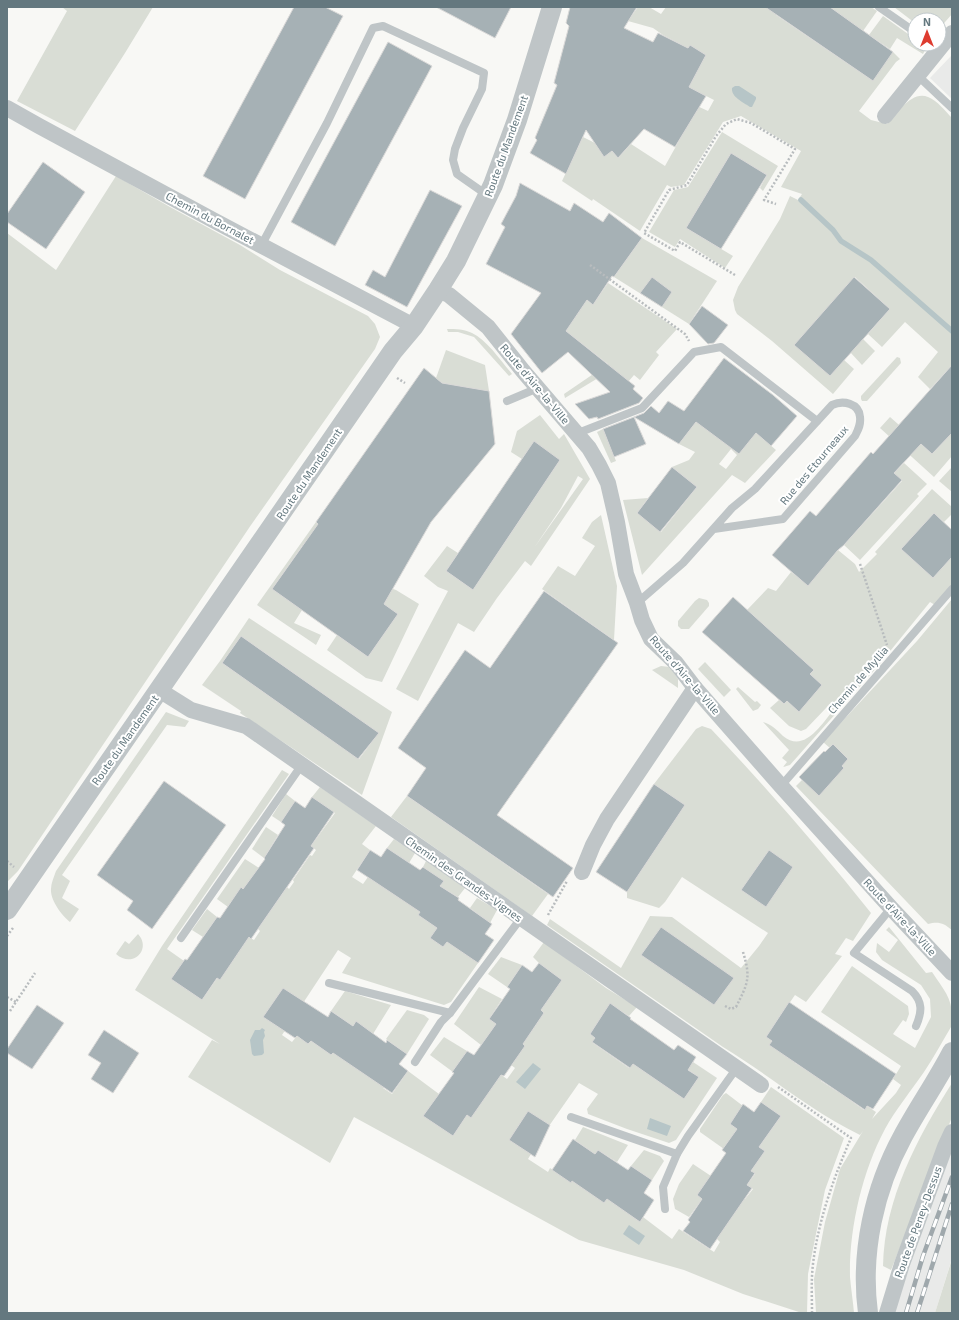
<svg xmlns="http://www.w3.org/2000/svg" width="959" height="1320" font-family="'Exo 2',sans-serif">
  <style>
    .built { fill: #e9eae9 }
    .green { fill: #d9ddd5; fill-rule: evenodd }
    .water { fill: #b6c5c7 }
    .lines { fill: none; stroke-linecap: round; stroke-linejoin: round }
    .stream { stroke: #b6c5c7; stroke-width: 5.5 }
    .building { fill: #a6b1b5; stroke: #dad9d8 }
    .path { stroke: #b8bcbe; stroke-width: 2.5; stroke-dasharray: 2 2; stroke-linecap: butt }
    .service { stroke: #bfc5c7; stroke-width: 8 }
    .minor { stroke: #bfc5c7; stroke-width: 16 }
    .tertiary { stroke: #bfc5c7; stroke-width: 20 }
    .rail-casing { stroke: #9fa8ac; stroke-width: 4.5 }
    .rail { stroke: #fff; stroke-width: 3; stroke-dasharray: 9; stroke-linecap: butt }
    .labels { text-anchor: middle; stroke-width: 4; stroke-linejoin: round; paint-order: stroke }
    .street-label { font-size: 11px; fill: #64787f; stroke: #fff }
  </style>
  <rect width="100%" height="100%" fill="#f8f8f5"/>
  <g class="built">
    <path d="M952,55V99L930,78Z"/>
    <path d="M952,1145V1258L935,1313H892Z"/>
  </g>
  <g class="green">
    <path d="M62,7H153L125,53L75,131L17,101L67,11Z"/>
    <path d="M638,7H649L661,14L666,7H781L776,15L873,81L892,51L900,59L896,62L859,111L871,120L887,124C896,114 912,90 928,97C938,101 945,111 952,118V365L930,389L918,377L938,352L905,322L882,347L868,334L890,309L855,277L795,344L844,360L854,369L833,394L772,341L737,314L735,310L733,300L738,287L780,219L790,196L798,200L802,194L781,187L801,151L741,116L723,122L684,185L671,187L667,185L640,231L593,199L592,201L562,181L583,137L595,143L604,156L612,151L618,158L631,144L665,166L690,121L669,93L708,111L714,100L671,78L695,75L706,55L690,45L688,48L663,35L653,28L628,21Z"/>
    <path d="M830,7H871L877,11L863,31Z"/>
    <path d="M894,7H952V14L939,29V20H915V23Z"/>
    <path d="M883,16L915,39V44C921,44 923,44 925,50L923,54L897,38L890,49L869,35Z"/>
    <path d="M722,132L778,166L763,191L760,188L767,175L686,228L733,256L725,268L680,239L675,247L649,232L674,190L688,187Z"/>
    <path d="M116,176L170,207L240,245L280,270L368,316L375,324L380,337L375,349L251,525L18,871L8,881L7,233L56,270Z"/>
    <path d="M642,238L717,281L689,324L614,277Z"/>
    <path d="M608,283L677,329L656,352L659,355L640,380L634,375L628,382L613,369L565,398L564,394L608,364L566,331L576,292L593,305Z"/>
    <path d="M447,329C456,329 464,329 472,333C487,340 501,361 512,374L509,376L474,337L458,332H448Z"/>
    <path d="M863,339L875,351L862,365L850,352Z"/>
    <path d="M446,350L485,365L489,391L442,383L436,378Z"/>
    <path d="M897,357L900,358L901,363L867,401H862L861,399V396Z"/>
    <path d="M540,415L559,439L564,434L590,479L531,566L525,561L497,598L474,632L458,623L418,701L396,689L448,591L438,587L424,576L447,546L458,553L446,571L473,590L560,460L522,459L511,452L517,431ZM578,476L583,479L534,548L561,508Z"/>
    <path d="M890,417L932,454L952,433V456L934,477L880,428Z"/>
    <path d="M696,422L755,432L776,450L745,483L732,475L642,575L623,500L648,498L637,513L661,532L697,487L672,467L689,460L695,452L679,444ZM731,449L737,455L726,469L719,464Z"/>
    <path d="M603,429L616,461L611,463L597,432Z"/>
    <path d="M904,463L927,484L917,494L919,496L860,560L844,545L902,481L894,473Z"/>
    <path d="M952,467V492L939,481Z"/>
    <path d="M932,489L952,507V514L944,522L934,513L901,549L933,578L952,557V586L935,605L930,602L878,666L790,765L783,767L787,762L782,758L789,750L763,722C771,724 777,730 783,736C804,753 820,726 832,712L827,707L806,729L801,731L789,726L770,708L779,700L784,704L787,701L799,712L822,685L810,674L814,670L747,610L768,588L776,591L791,572L808,585L838,550L855,564L859,572L877,554L875,552Z"/>
    <path d="M601,515L617,586L614,640L542,589L558,566L575,576L595,546L582,538L592,522Z"/>
    <path d="M316,522L370,561L356,584L302,546L272,589L302,610L294,623L321,635L316,645L257,605Z"/>
    <path d="M374,582L396,590L419,604L382,682L366,678L327,650L337,635L368,657L398,614L367,592Z"/>
    <path d="M699,598L707,600L709,603V606L689,629H681L678,626V621L695,601Z"/>
    <path d="M952,599V930C944,923 938,921 928,924L796,786L802,780L799,777L824,751L826,752L830,748L823,742L917,641Z"/>
    <path d="M249,618L392,712L362,795L240,713L241,711L202,685L220,661ZM241,636L359,719L378,734L359,759L222,663Z"/>
    <path d="M705,662L731,690L724,697L698,669Z"/>
    <path d="M661,666L670,667L678,679V688L652,670Z"/>
    <path d="M738,687L755,702L757,701L761,705L758,709L753,711L736,689Z"/>
    <path d="M166,712L189,721L185,727L167,725L62,875L70,881L62,898L79,909L70,922C62,916 50,900 51,889C51,883 54,877 56,871Z"/>
    <path d="M702,726L711,729C767,788 820,849 871,913L853,941L846,938L835,954L842,956L806,1002L795,995L766,1037L798,1058L795,1063L812,1074L815,1070L824,1076L821,1081L838,1092L841,1088L847,1098L864,1110L867,1106L876,1112L872,1119L896,1093L901,1085L893,1079L901,1066L821,1012L852,966L908,1006L909,1014L906,1022L903,1020L893,1034L915,1048L931,1017L930,999L921,985L882,960L876,952L877,943L889,952L898,940L886,930L889,927L926,973L932,972C946,993 955,1001 951,1027C942,1042 934,1057 924,1072C911,1091 896,1109 885,1129C862,1172 849,1229 850,1277C851,1289 853,1301 854,1313H816L814,1279L825,1222L840,1169L863,1131L860,1135C811,1111 769,1075 723,1047L547,925L550,919L621,968L650,916L672,917L741,968L759,946L768,933L682,877L665,902L659,908L627,898V892L685,805L654,784L696,729Z"/>
    <path d="M282,770L289,774L167,949L184,961L172,979L202,1000L247,936L254,940L260,931L258,929L287,887L289,889L294,882L293,880L310,855L312,856L316,850L311,846L335,813L312,797L320,787L376,826L362,844L370,850L352,877L363,884L368,877L399,898L401,895L422,909L418,915L437,928L431,938L443,947L449,938L478,963L451,1002L444,1005L342,973L351,958L338,950L282,1035L292,1042L297,1036L308,1044L311,1041L331,1055L335,1050L386,1085L383,1088L392,1094L408,1071L439,1094L424,1116L453,1136L467,1115L470,1117L486,1096L483,1093L497,1072L507,1079L515,1068L511,1065L524,1046L519,1041L537,1023L544,1013L537,1007L555,989L562,980L539,963L533,957L544,942L606,988L637,1007L629,1016L610,1004L590,1034L595,1038L593,1043L629,1068L633,1064L684,1099L699,1077L687,1069L693,1062L717,1078L676,1140L669,1143L627,1129L588,1114L587,1109L598,1094L579,1083L549,1126L528,1112L531,1154L528,1159L548,1172L550,1168L571,1182L575,1177L604,1203L609,1196L632,1211L630,1215L640,1222L643,1217L672,1239L679,1229L714,1252L720,1242L717,1239L742,1197L745,1199L753,1189L747,1185L755,1174L751,1171L765,1151L759,1147L781,1116L761,1102L771,1087L844,1138L825,1190L817,1229L808,1274L807,1313H802L743,1294L684,1270L579,1240L354,1117L330,1163L188,1077L212,1040L220,1044L135,990L162,946Z"/>
    <path d="M286,794L295,801L281,822L272,816Z"/>
    <path d="M407,796L548,894L532,916L391,817Z"/>
    <path d="M266,827L278,835L264,858L252,849Z"/>
    <path d="M394,839L415,853L409,863L387,848Z"/>
    <path d="M245,859L259,868L243,889L241,888L228,907L217,899Z"/>
    <path d="M426,861L465,888L458,897L440,886L443,881L423,867Z"/>
    <path d="M477,898L497,910L490,923L470,908Z"/>
    <path d="M207,909L217,917L203,937L192,930Z"/>
    <path d="M138,934C152,949 133,969 116,954L125,941L129,944Z"/>
    <path d="M501,957L522,965L507,987L488,974Z"/>
    <path d="M479,987L502,999L489,1019L496,1024L481,1045L454,1024Z"/>
    <path d="M345,991L391,1005L373,1034L356,1021L353,1026L331,1011Z"/>
    <path d="M407,1010L424,1015L429,1019L407,1054L386,1039Z"/>
    <path d="M444,1037L467,1051L453,1072L430,1055Z"/>
    <path d="M952,1083V1117L891,1270L883,1266C884,1200 917,1138 952,1083Z"/>
    <path d="M726,1093L743,1106L730,1124L737,1129L724,1149L700,1132V1129L723,1095Z"/>
    <path d="M583,1127L628,1145L617,1162L598,1150L595,1154L575,1140Z"/>
    <path d="M644,1150L660,1156L664,1161L652,1180L631,1166Z"/>
    <path d="M693,1164L711,1176L697,1195L702,1199L689,1217L675,1209L673,1199L679,1184Z"/>
    <path d="M952,1259V1313H935Z"/>
  </g>
  <g class="water">
    <path d="M739,86L756,97V99L752,107H750C743,102 731,97 732,88L735,86Z"/>
    <path d="M262,1028L265,1030L264,1032L265,1036L263,1040L264,1053L262,1055L254,1056L252,1054L250,1040L255,1030H260Z"/>
    <path d="M533,1063L541,1069L525,1089L516,1082Z"/>
    <path d="M650,1118L671,1126L667,1136L647,1129Z"/>
    <path d="M629,1225L645,1236L639,1245L623,1234Z"/>
  </g>
  <g class="lines">
    <path class="stream" d="M801,200L833,230L841,241L871,260L952,331"/>
  </g>
  <g class="building">
    <path d="M294,7H325L343,16L245,199L203,176Z"/>
    <path d="M436,7H511L495,38Z"/>
    <path d="M570,7H637L624,28L653,42L658,33L688,48L690,45L706,55L689,87L706,96L675,147L644,129L618,158L612,151L604,157L586,130L566,174L530,153L537,140L535,138L557,85L554,83L569,26L566,23Z"/>
    <path d="M765,7H830L893,52L873,81Z"/>
    <path d="M388,42L432,66L335,246L291,222Z"/>
    <path d="M731,153L767,175L721,249L686,228Z"/>
    <path d="M43,162L85,192L46,249L7,222V214Z"/>
    <path d="M520,183L570,211L574,203L603,222L609,213L642,238L614,277L612,276L593,305L587,300L566,331L635,386L633,389L643,398L639,403L598,419L597,417L589,419L575,404L610,392L568,352L542,373L511,334L541,293L486,264L505,227L501,224L516,196Z"/>
    <path d="M430,190L462,206L407,307L365,285L373,270L385,277Z"/>
    <path d="M652,277L672,292L662,307L640,293Z"/>
    <path d="M854,277L890,309L830,376L794,345Z"/>
    <path d="M702,306L728,325L714,343L708,344L689,324Z"/>
    <path d="M724,358L773,395L797,416L771,446L756,433L739,454L696,422L679,444L634,417L644,413L651,406L659,413L668,401L684,411Z"/>
    <path d="M952,365V433L932,454L921,444L894,473L902,480L844,545L838,550L808,586L772,555L810,511L816,516L871,452L873,454Z"/>
    <path d="M424,368L442,383L489,391L495,444L431,522L384,604L398,614L368,657L272,589L318,524L316,522Z"/>
    <path d="M634,417L646,444L614,457L603,429Z"/>
    <path d="M534,441L560,460L473,590L446,571Z"/>
    <path d="M672,467L697,487L660,532L637,513Z"/>
    <path d="M934,513L952,530V557L933,578L901,549Z"/>
    <path d="M544,591L618,643L497,815L573,868L553,897L407,796L426,768L398,748L465,650L490,668Z"/>
    <path d="M733,597L814,670L810,674L822,685L799,712L787,701L784,704L702,632Z"/>
    <path d="M241,636L379,733L358,759L222,663Z"/>
    <path d="M833,744L848,759L842,766L844,768L819,796L799,777L824,751L825,752Z"/>
    <path d="M164,781L226,825L152,929L127,910L133,901L97,875Z"/>
    <path d="M654,784L685,805L627,892L596,872Z"/>
    <path d="M312,797L334,812L311,846L314,848L251,939L249,937L220,980L217,978L202,1000L171,979L185,959L187,960L217,917L220,918L241,887L243,889L265,859L264,858L285,825L281,822L295,801L305,808Z"/>
    <path d="M387,848L420,870L423,867L444,881L440,886L459,898L458,900L492,924L485,934L494,940L478,963L447,942L443,947L430,938L437,928L418,915L420,912L357,870L370,850L381,857Z"/>
    <path d="M769,850L793,867L766,907L741,890Z"/>
    <path d="M661,927L734,978L714,1005L641,955Z"/>
    <path d="M539,963L562,980L541,1010L544,1013L523,1044L525,1046L504,1076L501,1075L471,1118L467,1115L453,1136L423,1116L454,1073L452,1072L467,1051L474,1055L496,1024L489,1019L510,989L507,987L522,965L532,972Z"/>
    <path d="M283,988L328,1017L331,1011L353,1026L356,1021L386,1043L387,1040L407,1054L399,1064L408,1071L392,1093L333,1053L331,1055L311,1041L308,1044L297,1036L295,1038L263,1017Z"/>
    <path d="M789,1002L896,1074L873,1109L867,1106L865,1110L769,1045L772,1041L766,1037Z"/>
    <path d="M610,1003L631,1018L630,1019L674,1050L678,1045L696,1057L688,1070L699,1077L684,1099L633,1064L630,1068L592,1042L595,1038L590,1034Z"/>
    <path d="M37,1005L64,1023L32,1069L7,1053V1049Z"/>
    <path d="M104,1030L139,1053L113,1093L91,1079L101,1063L88,1055Z"/>
    <path d="M761,1102L781,1116L759,1147L765,1151L751,1171L755,1173L747,1185L752,1188L710,1249L683,1231L690,1222L688,1220L702,1199L697,1195L726,1153L722,1150L737,1129L730,1124L743,1104L754,1112Z"/>
    <path d="M528,1111L550,1125L535,1157L509,1140Z"/>
    <path d="M573,1139L595,1154L598,1150L628,1170L631,1166L652,1180L644,1193L654,1200L640,1222L607,1199L604,1203L572,1181L571,1183L552,1170Z"/>
  </g>
  <g class="lines">
    <g class="path">
      <path d="M590,265L685,334L689,341"/>
      <path d="M735,275L680,242L675,251L644,233L669,190L687,185L716,136L726,124L737,119L751,123L795,149L764,200L776,204"/>
      <path d="M397,378L405,383"/>
      <path d="M860,564L887,645"/>
      <path d="M7,861L14,867"/>
      <path d="M548,915L567,881"/>
      <path d="M7,936L13,928"/>
      <path d="M7,997L16,1002"/>
      <path d="M725,1006L731,1009L736,1007C748,983 751,978 743,952"/>
      <path d="M10,1011L35,973"/>
      <path d="M778,1087L851,1138C834,1177 818,1221 813,1264C811,1280 812,1297 812,1313"/>
    </g>
    <g class="service">
      <path d="M879,7L915,32"/>
      <path d="M917,75L952,108"/>
      <path d="M261,246L327,123L373,28L383,26L484,73L482,89L463,128L455,149L453,160L457,174L487,195"/>
      <path d="M507,401L538,388"/>
      <path d="M578,433L642,408L694,352L721,347L817,421"/>
      <path d="M637,603L683,563L732,508L755,489L832,405C843,400 859,403 860,417C861,425 858,430 855,436L783,519L714,529"/>
      <path d="M781,786L952,589"/>
      <path d="M891,908L854,953L912,991C923,1002 922,1012 916,1026"/>
      <path d="M181,938L301,766"/>
      <path d="M329,983L450,1013"/>
      <path d="M415,1062L441,1022L450,1013L521,918"/>
      <path d="M571,1117L677,1154"/>
      <path d="M665,1209L663,1187L677,1154L688,1136L736,1069"/>
    </g>
    <g class="minor">
      <path d="M7,108L39,126L213,220L414,326"/>
      <path d="M885,116L952,33"/>
      <path d="M438,290L449,295L488,327L523,371L589,448L599,465L608,483L617,522L626,574L637,603L642,620L651,639L676,663L695,688L781,786L891,908L952,973"/>
      <path d="M159,690L191,710L246,726L761,1085"/>
      <path d="M582,872L593,845L607,819L695,688"/>
      <path d="M887,1313L902,1264L945,1147L952,1132"/>
    </g>
    <g class="tertiary">
      <path d="M7,910L393,351L414,326L438,290L456,261L493,185L517,120L552,7"/>
      <path d="M868,1313C860,1253 874,1189 903,1136C918,1108 937,1081 952,1052"/>
    </g>
    <defs>
      <g id="rail">
        <path d="M906,1313L923,1256L952,1177"/>
        <path d="M917,1313L952,1204"/>
      </g>
    </defs>
    <use href="#rail" class="rail-casing"/>
    <use href="#rail" class="rail"/>
  </g>
  <g class="labels">
    <g class="street-label">
      <text transform="translate(506 146) rotate(-70)" y="4">Route du Mandement</text>
      <text transform="translate(210 218) rotate(28)" y="4">Chemin du Bornalet</text>
      <text transform="translate(535 384) rotate(50)" y="4">Route d'Aire-la-Ville</text>
      <text transform="translate(814 465) rotate(-50)" y="4">Rue des Etourneaux</text>
      <text transform="translate(309 474) rotate(-56)" y="4">Route du Mandement</text>
      <text transform="translate(685 675) rotate(49)" y="4">Route d'Aire-la-Ville</text>
      <text transform="translate(858 680) rotate(-49)" y="4">Chemin de Myllia</text>
      <text transform="translate(125 740) rotate(-55)" y="4">Route du Mandement</text>
      <text transform="translate(464 879) rotate(35)" y="4">Chemin des Grandes-Vignes</text>
      <text transform="translate(900 917) rotate(47)" y="4">Route d'Aire-la-Ville</text>
      <text transform="translate(918 1222) rotate(-70)" y="4">Route de Peney-Dessus</text>
    </g>
  </g>
  <rect width="959" height="1320" fill="none" stroke="#64787f" stroke-width="16"/>
  <g transform="translate(927 32)"><circle r="19" fill="#ffffff" stroke="#c1c9cc"/>
  <path d="M0-3L7 15L0 10L-7 15Z" fill="#de3c30"/>
  <text y="-6" font-size="11" font-weight="bold" text-anchor="middle" fill="#64787f">N</text>
  </g>
</svg>
